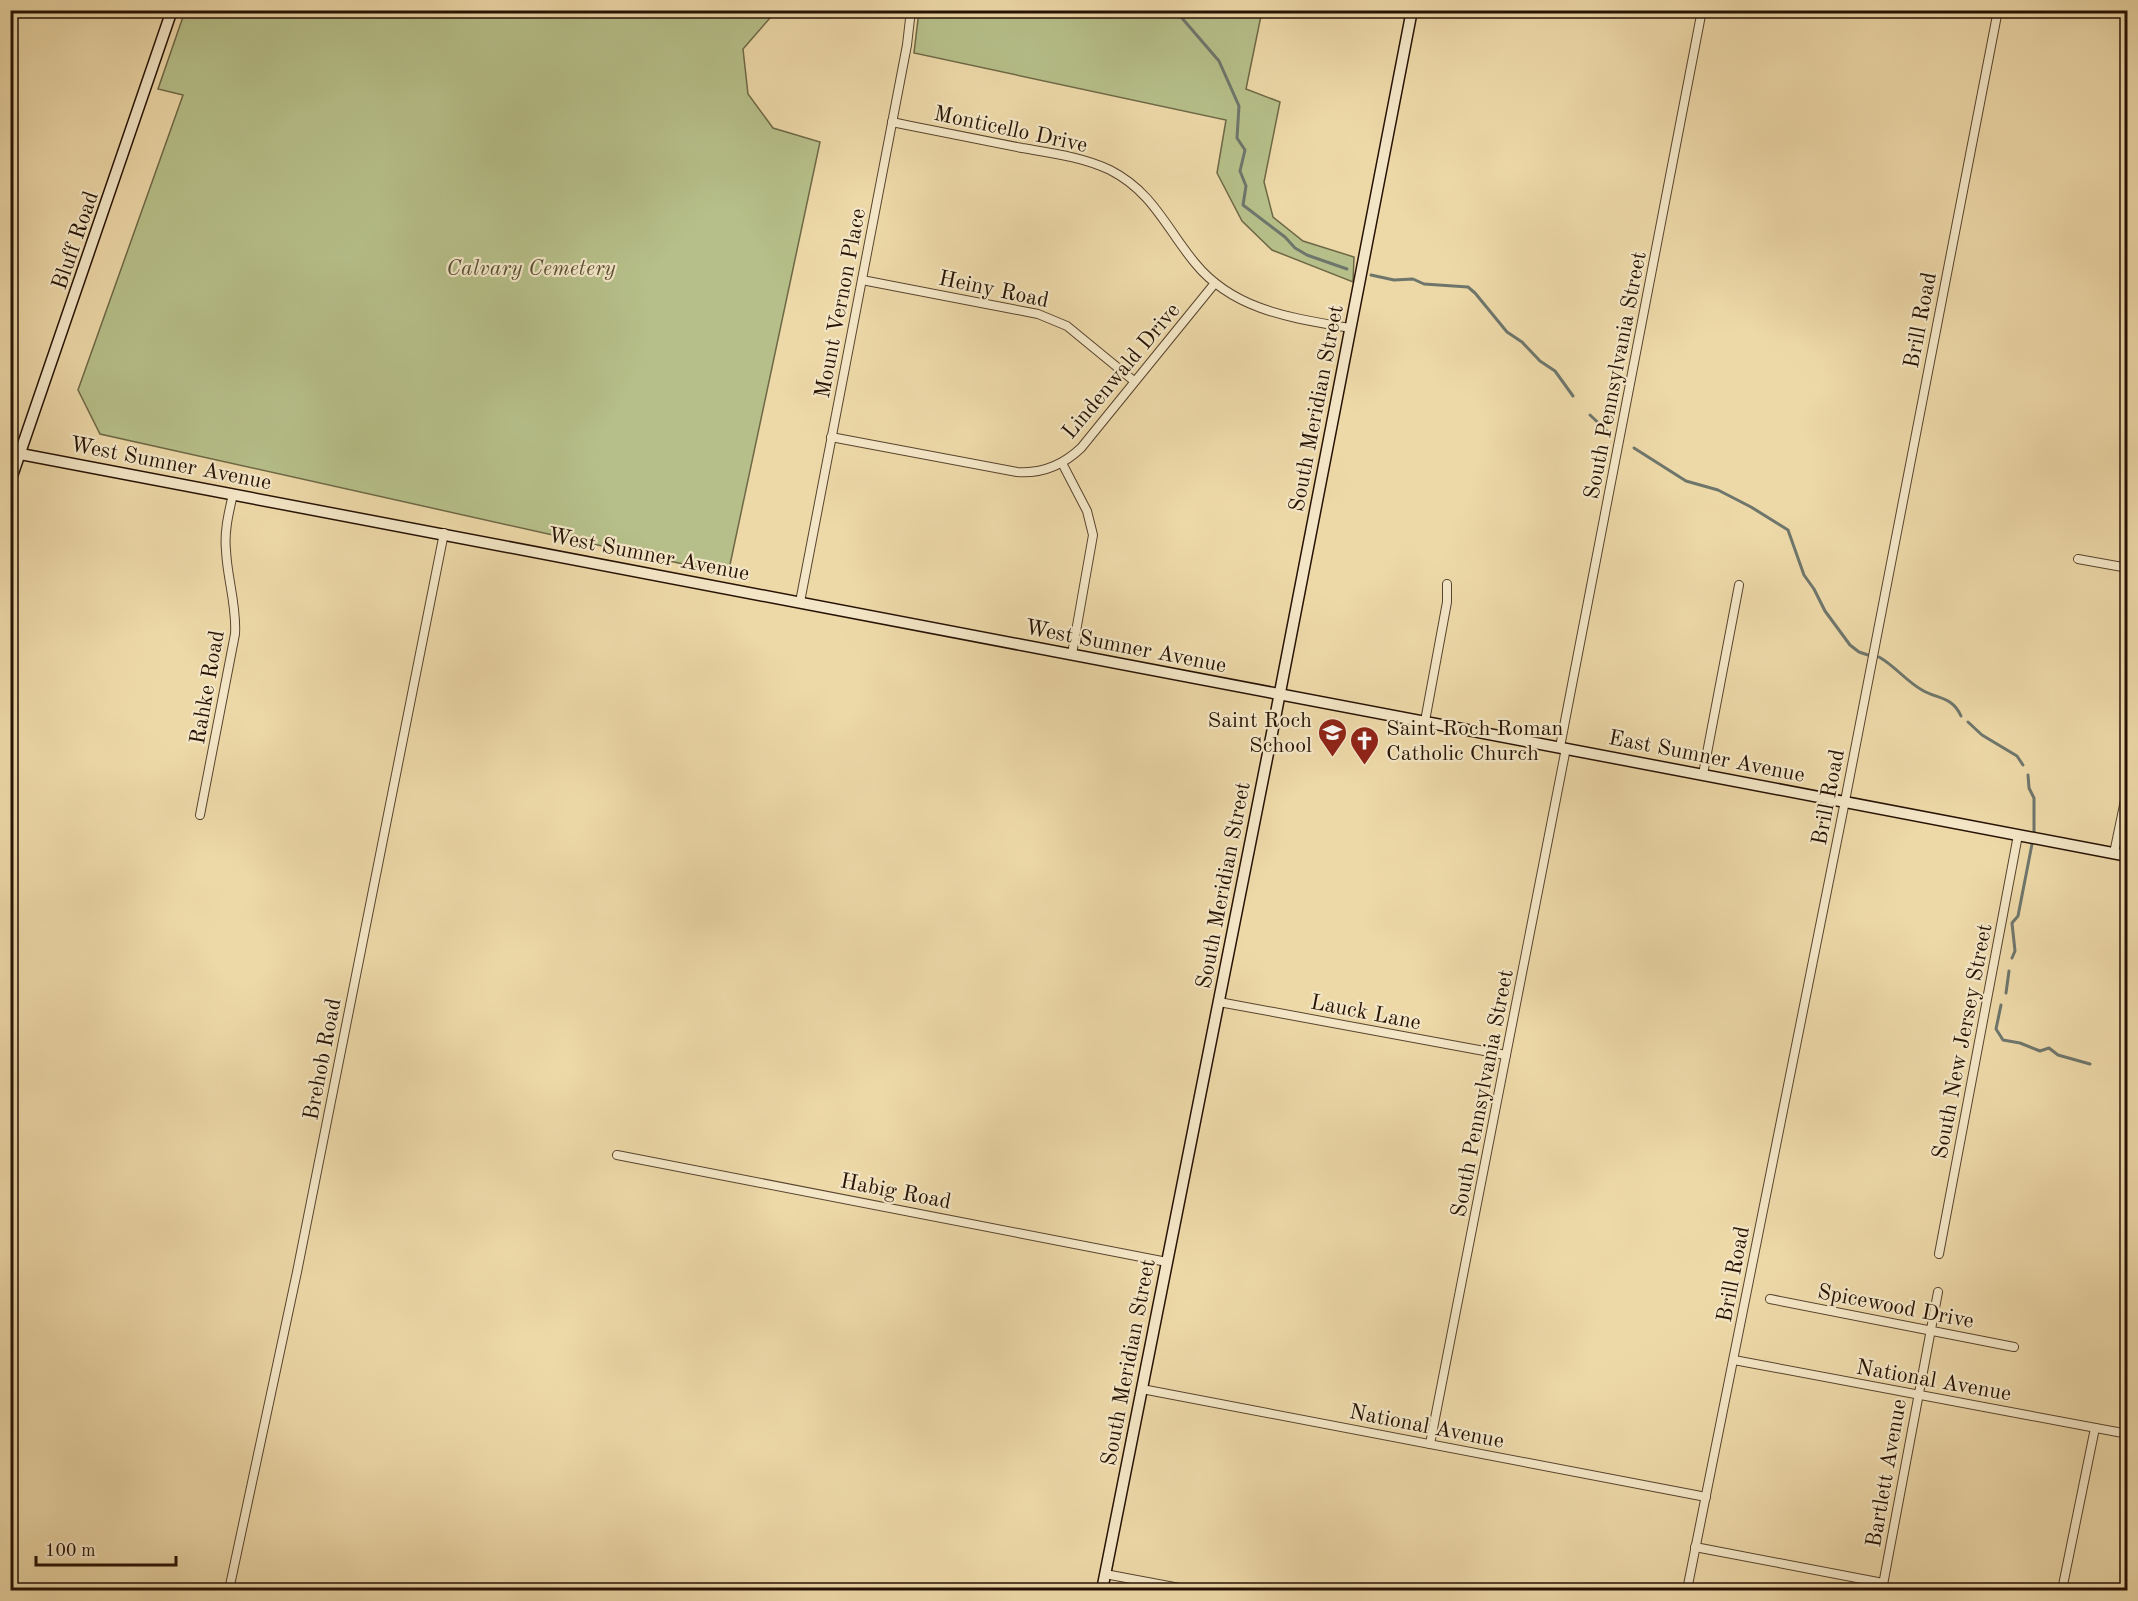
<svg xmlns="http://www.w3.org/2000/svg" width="2138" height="1601" font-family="'Old Standard TT',serif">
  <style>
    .green { fill: #b6bf89; stroke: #6e6846; stroke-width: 1.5 }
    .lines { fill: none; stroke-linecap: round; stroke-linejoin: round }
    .stream { stroke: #6e766c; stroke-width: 3 }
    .street-casing { stroke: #58442d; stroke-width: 10 }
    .secondary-casing { stroke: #271204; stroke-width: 13 }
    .street { stroke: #f3e6c6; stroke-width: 8 }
    .secondary { stroke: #f3e6c6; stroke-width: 10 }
    .labels { text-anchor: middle; stroke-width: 4.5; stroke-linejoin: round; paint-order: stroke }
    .street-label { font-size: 22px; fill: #271204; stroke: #f3e6c6 }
    .park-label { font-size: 22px; font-style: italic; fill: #594f33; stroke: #f3e6c6 }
    .poi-label { font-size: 22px; fill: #271204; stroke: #f3e6c6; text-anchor: end }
  </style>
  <rect width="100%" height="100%" fill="#edd8a8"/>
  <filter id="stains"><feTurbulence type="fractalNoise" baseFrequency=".00333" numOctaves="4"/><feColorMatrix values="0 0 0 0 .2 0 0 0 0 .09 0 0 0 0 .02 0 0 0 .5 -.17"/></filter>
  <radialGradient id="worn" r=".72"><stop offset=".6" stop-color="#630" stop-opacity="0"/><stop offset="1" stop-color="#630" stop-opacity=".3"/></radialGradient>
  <g class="green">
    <path d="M185,11H776L743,49L748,94L773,128L820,142L728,574L100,434L78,390L183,95L158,89Z"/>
    <path d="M919,11H1262L1246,89L1280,102L1264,182L1273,217L1303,241L1354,257L1353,282L1272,250L1242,221L1217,173L1226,120L914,53Z"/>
  </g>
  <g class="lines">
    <g class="stream">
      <path d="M1175,10L1219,61L1239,106L1237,138L1245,150L1240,171L1246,186L1243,205L1285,237L1295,248L1307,255L1347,269"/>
      <path d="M1371,275L1394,280L1413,279L1424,284L1468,287L1475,293L1507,332L1522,342L1540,361L1555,371L1573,396"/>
      <path d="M1590,415L1608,432"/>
      <path d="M1634,448L1686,481L1718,490L1751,507L1788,530L1804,575L1814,589L1825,611L1850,645L1859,652L1868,655"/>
      <path d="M1879,657C1895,666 1906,681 1922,690C1937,699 1952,696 1961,716"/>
      <path d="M1968,722L1982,735L2017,756L2023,765"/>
      <path d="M2028,775L2029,788L2034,798V832"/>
      <path d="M2012,958L2015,951L2012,923L2018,916L2032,844"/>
      <path d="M2006,993L2009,971"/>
      <path d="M2001,1005L1996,1029L2003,1040L2020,1043L2040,1051L2049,1048L2058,1055L2090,1064"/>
    </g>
    <defs>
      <g id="street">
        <path d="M892,122C935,131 978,139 1022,148C1051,153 1083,157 1110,170C1153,192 1166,228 1195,263C1234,311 1293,318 1350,328"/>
        <path d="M862,280L1038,314L1067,326L1134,381"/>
        <path d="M831,437L1017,472C1043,474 1063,465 1081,448L1215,283"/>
        <path d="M1062,463L1087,511L1093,535L1072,654"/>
        <path d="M2078,559L2128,568"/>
        <path d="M800,602L907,45L911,10"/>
        <path d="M1425,721L1447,602V584"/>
        <path d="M1560,747L1702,10"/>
        <path d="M1703,774L1739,585"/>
        <path d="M200,815L235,634C237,606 227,578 226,550C224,531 229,512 233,494"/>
        <path d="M2114,853L2128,786"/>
        <path d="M1219,1002L1506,1055"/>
        <path d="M617,1155L1167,1262"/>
        <path d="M1939,1254L2018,835"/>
        <path d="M1770,1299L2014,1347"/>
        <path d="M1734,1360L2128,1434"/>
        <path d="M1142,1389L1706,1497"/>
        <path d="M1430,1444L1566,748"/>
        <path d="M1695,1547L1883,1583"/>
        <path d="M1105,1574L1190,1590"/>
        <path d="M229,1590L297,1272L444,533"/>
        <path d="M1687,1590L1845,801L1998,10"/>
        <path d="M1882,1590L1938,1292"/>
        <path d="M2062,1590L2095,1428"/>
      </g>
      <g id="secondary">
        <path d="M10,452L2128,856"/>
        <path d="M10,482L172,10"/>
        <path d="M1102,1590L1276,713L1412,10"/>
      </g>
    </defs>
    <use href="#street" class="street-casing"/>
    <use href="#secondary" class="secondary-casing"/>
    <use href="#street" class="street"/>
    <use href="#secondary" class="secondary"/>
  </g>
  <defs>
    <symbol id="school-pin" viewBox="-11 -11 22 30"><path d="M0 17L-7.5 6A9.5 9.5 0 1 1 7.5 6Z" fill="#8f2418" stroke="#f3e6c6"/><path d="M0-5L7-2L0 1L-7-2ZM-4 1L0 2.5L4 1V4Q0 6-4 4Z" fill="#fff"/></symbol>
    <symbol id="church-pin" viewBox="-11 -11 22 30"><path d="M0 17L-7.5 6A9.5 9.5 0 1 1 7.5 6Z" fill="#8f2418" stroke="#f3e6c6"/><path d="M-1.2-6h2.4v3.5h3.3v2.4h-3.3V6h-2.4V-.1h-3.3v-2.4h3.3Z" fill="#fff"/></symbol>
  </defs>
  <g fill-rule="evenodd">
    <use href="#school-pin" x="1316" y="716" width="33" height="45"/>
    <use href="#church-pin" x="1348" y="724" width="33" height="45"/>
  </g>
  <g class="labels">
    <g class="street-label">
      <text transform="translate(1011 128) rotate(12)" y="8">Monticello Drive</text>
      <text transform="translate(74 240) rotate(-71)" y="8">Bluff Road</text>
      <text transform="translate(994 288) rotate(12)" y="8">Heiny Road</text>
      <text transform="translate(839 303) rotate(-79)" y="8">Mount Vernon Place</text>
      <text transform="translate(1919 320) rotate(-79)" y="8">Brill Road</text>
      <text transform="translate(1120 370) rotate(-50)" y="8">Lindenwald Drive</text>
      <text transform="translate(1614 375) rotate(-79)" y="8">South Pennsylvania Street</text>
      <text transform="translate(1315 408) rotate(-79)" y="8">South Meridian Street</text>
      <text transform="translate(171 462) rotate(11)" y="8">West Sumner Avenue</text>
      <text transform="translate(649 553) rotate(11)" y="8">West Sumner Avenue</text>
      <text transform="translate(1126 645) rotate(11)" y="8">West Sumner Avenue</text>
      <text transform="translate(206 687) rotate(-80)" y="8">Rahke Road</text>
      <text transform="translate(1707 755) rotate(11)" y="8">East Sumner Avenue</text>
      <text transform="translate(1827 797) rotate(-79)" y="8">Brill Road</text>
      <text transform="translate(1222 885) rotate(-79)" y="8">South Meridian Street</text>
      <text transform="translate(1366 1011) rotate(11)" y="8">Lauck Lane</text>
      <text transform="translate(1961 1041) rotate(-79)" y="8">South New Jersey Street</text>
      <text transform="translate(321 1059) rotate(-79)" y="8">Brehob Road</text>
      <text transform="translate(1481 1093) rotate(-79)" y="8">South Pennsylvania Street</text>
      <text transform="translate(896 1190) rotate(11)" y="8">Habig Road</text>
      <text transform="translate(1732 1274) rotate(-79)" y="8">Brill Road</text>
      <text transform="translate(1896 1305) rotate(11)" y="8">Spicewood Drive</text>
      <text transform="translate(1127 1362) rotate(-79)" y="8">South Meridian Street</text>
      <text transform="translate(1934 1379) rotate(10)" y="8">National Avenue</text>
      <text transform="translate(1427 1425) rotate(11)" y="8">National Avenue</text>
      <text transform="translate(1885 1473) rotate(-80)" y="8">Bartlett Avenue</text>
    </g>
    <g class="park-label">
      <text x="531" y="275">Calvary Cemetery</text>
    </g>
    <g class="poi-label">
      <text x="1312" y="727">Saint Roch<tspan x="1312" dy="25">School</tspan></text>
      <text x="1386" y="735" text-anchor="start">Saint Roch Roman<tspan x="1386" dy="25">Catholic Church</tspan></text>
    </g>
  </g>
  <rect width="2138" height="1601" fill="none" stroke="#edd8a8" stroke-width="36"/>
  <rect x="12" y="12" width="2114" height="1577" fill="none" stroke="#271204" stroke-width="3"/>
  <rect x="18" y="18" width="2102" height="1565" fill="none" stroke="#271204" stroke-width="1.5"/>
  <path d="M36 1556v9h140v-9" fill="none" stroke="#271204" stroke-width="3"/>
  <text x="45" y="1556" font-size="18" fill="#271204" stroke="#f3e6c6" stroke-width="4.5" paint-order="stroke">100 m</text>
  <rect width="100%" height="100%" filter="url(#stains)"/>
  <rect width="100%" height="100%" fill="url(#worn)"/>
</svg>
